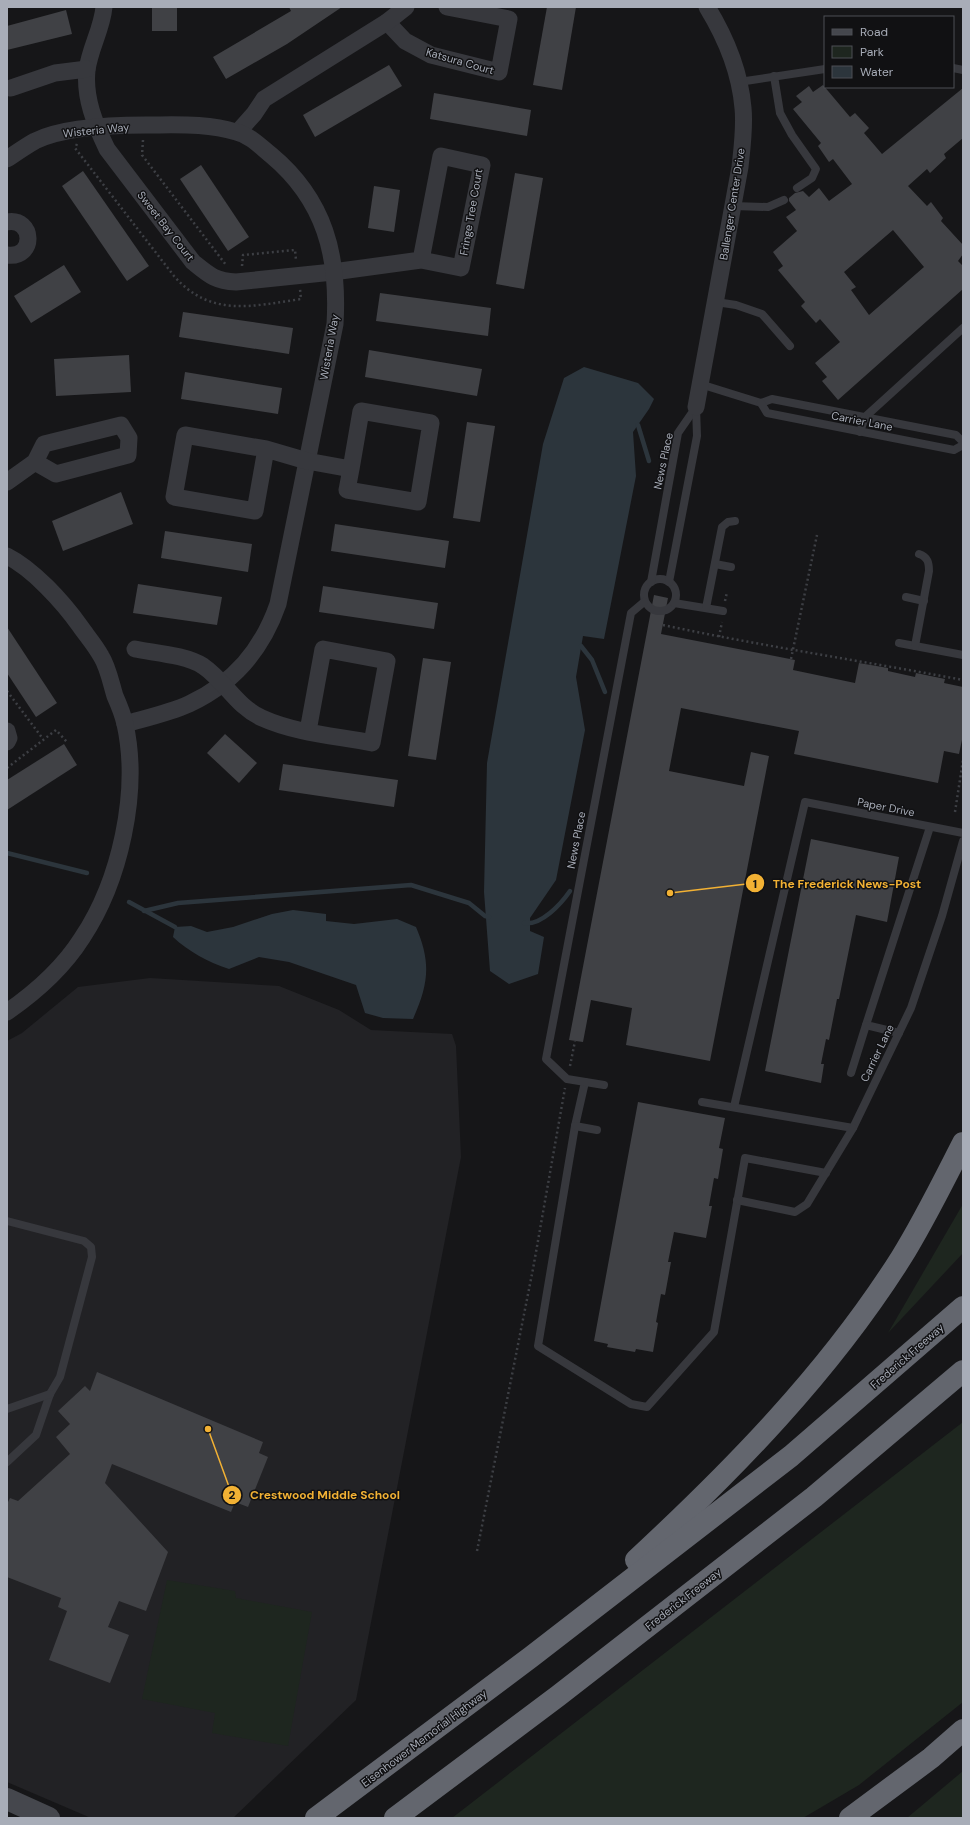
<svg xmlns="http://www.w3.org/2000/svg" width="970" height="1825" font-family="'DM Sans',sans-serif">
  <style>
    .built { fill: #222225 }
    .green { fill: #1e261f }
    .water { fill: #2c353c }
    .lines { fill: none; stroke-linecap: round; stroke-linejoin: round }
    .stream { stroke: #2c353c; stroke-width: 4.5 }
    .building { fill: #404145; fill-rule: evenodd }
    .path { stroke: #3d3f44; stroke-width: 2.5; stroke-dasharray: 2 3; stroke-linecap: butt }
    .lane { stroke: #37383d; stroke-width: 8 }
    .street { stroke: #37383d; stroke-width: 17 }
    .secondary { stroke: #45474d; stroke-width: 22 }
    .highway { stroke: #63666e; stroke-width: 22 }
    .labels { text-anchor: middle; stroke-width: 3; stroke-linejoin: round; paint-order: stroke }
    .street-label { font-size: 11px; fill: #a8adb8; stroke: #111113 }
    .leader { fill: none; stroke: #f2b134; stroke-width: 1.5 }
    .callout-dot { fill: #f2b134; stroke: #111113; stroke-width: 1.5 }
    .mark-label { font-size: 12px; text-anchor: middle; font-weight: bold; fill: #111 }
    .callout-label { font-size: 12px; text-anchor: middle; font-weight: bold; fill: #f2b134; stroke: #111113; stroke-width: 3; stroke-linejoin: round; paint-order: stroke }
  </style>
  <rect width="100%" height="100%" fill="#161618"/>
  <path class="built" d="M150,978L279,986L339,1010L371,1030L452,1034L456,1046L461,1157L356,1700L233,1818H91L7,1782V1041L22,1033L78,987Z"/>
  <g class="green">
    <path d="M963,1204V1253L888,1333Z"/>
    <path d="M963,1422V1702L859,1785L803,1818H452Z"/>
    <path d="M167,1580L235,1591L236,1598L312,1612L288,1746L212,1733L215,1713L142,1699Z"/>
    <path d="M963,1771V1818H907Z"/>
  </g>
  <g class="water">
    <path d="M584,367L638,383L654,399L649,409L633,432L636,476L604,639L583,636L576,677L585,730L556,880L530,918V931L544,937L538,974L509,984L490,971L484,892L487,763L543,444L564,378Z"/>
    <path d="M293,910L326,914V921L354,924L397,919L416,927C431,962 429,983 413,1019L383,1018L365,1013L356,985L289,962L259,957L229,969C208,962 189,952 173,937L175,927L191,926L207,932L233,927L272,914Z"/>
  </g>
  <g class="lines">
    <g class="stream">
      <path d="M638,425L649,461"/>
      <path d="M581,646L592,660L605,692"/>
      <path d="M7,853L87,873"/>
      <path d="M129,902L175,927"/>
      <path d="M144,911L178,903L411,885L469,903L485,916L489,917"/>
      <path d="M524,923C541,926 561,904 570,891"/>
    </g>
  </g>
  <g class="building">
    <rect x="152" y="7" width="25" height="24"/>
    <path d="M289,7H342L287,44L226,79L213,57L291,11Z"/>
    <path d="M547,7H576L562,90L533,85Z"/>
    <path d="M66,10L72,34L7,50V26Z"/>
    <path d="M389,65L402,86L315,137L303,115Z"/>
    <path d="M823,85L850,117L855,113L869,128L864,133L882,154L963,88V138L944,154L946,158L930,173L927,169L908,186L927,206L931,202L943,218L941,221L963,245V254L958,261L963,266V289L838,400L822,381L827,377L815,363L840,342L820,319L816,323L801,306L805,302L778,270L783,266L773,252L797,231L786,217L796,210L789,201V198L795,193L803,191L809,197L819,188L829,201L852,184L833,159L829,162L818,146L821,143L793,109L802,102L796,96L809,86L813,92ZM893,230L924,267L869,315L851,290L856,287L844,272Z"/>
    <path d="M434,93L531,110L527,136L430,119Z"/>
    <path d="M201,165L249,237L228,251L180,179Z"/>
    <path d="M83,171L149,266L127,281L62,186Z"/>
    <path d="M515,173L543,178L524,289L496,284Z"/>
    <path d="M374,186L400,190L394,232L368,228Z"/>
    <path d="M64,265L81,292L31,323L14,296Z"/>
    <path d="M380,293L491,308L488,336L376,321Z"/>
    <path d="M183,312L293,328L289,354L179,337Z"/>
    <path d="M369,350L482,369L477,396L365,377Z"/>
    <path d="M129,355L131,392L56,396L54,359Z"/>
    <path d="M185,372L282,388L278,414L181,399Z"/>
    <path d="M467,422L495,426L480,522L453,518Z"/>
    <path d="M121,492L133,524L63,551L52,521Z"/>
    <path d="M335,524L449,541L445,568L331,551Z"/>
    <path d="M165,531L252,544L248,572L161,558Z"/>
    <path d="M138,584L222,597L217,625L133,613Z"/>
    <path d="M323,586L438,603L434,629L319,612Z"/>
    <path d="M654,595L668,598L661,634L795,660L793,670L855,683L859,663L888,668V671L915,677L916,673L945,679L944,683L963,687V735L959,754L944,751L938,783L794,754L799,731L681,708L669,771L744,786L751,752L769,756L710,1061L626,1045L632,1008L591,1000L583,1042L569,1040Z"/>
    <path d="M7,627L57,703L36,717L7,673Z"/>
    <path d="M423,658L451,662L436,760L408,756Z"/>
    <path d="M225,734L257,763L239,783L207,753Z"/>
    <path d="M64,744L77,765L7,810V780Z"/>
    <path d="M283,764L398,780L394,807L279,790Z"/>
    <path d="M811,839L899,857L887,922L856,915L839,999H837L829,1040L826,1039L821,1064H824L821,1083L765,1071Z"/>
    <path d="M638,1102L725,1118L719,1148L723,1149L718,1179L714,1178L709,1206H712L706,1238L674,1232L668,1262H671L665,1295L661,1294L656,1322L658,1323L653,1352L636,1349L635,1352L607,1347L608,1344L594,1341Z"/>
    <path d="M97,1372L263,1442L259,1453L268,1457L248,1507L235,1502L231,1512L112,1464L105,1483L168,1552L146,1611L119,1601L108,1627L129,1635L110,1683L49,1660L67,1611L58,1607L61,1598L7,1577V1504L10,1498L18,1501L70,1454L56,1437L70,1424L58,1411L85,1386L90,1391Z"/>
  </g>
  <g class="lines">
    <g class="path">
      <path d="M143,140L142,155L226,265"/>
      <path d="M77,144L75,148L174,276C211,318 252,306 301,299L300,289"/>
      <path d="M242,266L243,255L295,250L296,260"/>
      <path d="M725,601L727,592"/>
      <path d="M663,625C762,646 863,661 963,680"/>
      <path d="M719,637L722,622"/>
      <path d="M791,659L817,535"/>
      <path d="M7,691L43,739"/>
      <path d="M7,768L56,730L67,742"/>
      <path d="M955,812L963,760"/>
      <path d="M570,1066L575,1041"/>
      <path d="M477,1551L533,1269L565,1088"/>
    </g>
    <g class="lane">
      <path d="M953,68L963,70"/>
      <path d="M774,76L780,113L792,135L816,169L812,178L797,188"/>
      <path d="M739,82L825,69"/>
      <path d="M733,206L768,207L784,200"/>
      <path d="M716,302L736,305L762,314L790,346"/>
      <path d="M700,384L761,403L772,399L956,435L963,442"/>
      <path d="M761,403L767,413L954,450L963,445"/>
      <path d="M860,432L865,417L963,328"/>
      <path d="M715,564L731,567"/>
      <circle cx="660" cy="595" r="16"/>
      <path d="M651,582L678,433L696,407"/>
      <path d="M669,582L697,436L696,407"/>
      <path d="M906,597L924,601"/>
      <path d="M674,603L723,611"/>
      <path d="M706,608L722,527L728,522L735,521"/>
      <path d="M899,643L963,655"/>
      <path d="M915,646L929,571C929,563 928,557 919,554"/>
      <path d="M899,1033L866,1025L930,827"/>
      <path d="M851,1073L866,1025"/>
      <path d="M585,1082L575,1126L538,1346L631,1404L647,1407L714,1332L745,1158L826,1173"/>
      <path d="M604,1085L567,1079L546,1059L631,613L644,602"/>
      <path d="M702,1102L853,1128L911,1008L942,916L963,841"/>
      <path d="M734,1107L805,802L963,833"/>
      <path d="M575,1126L597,1130"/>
      <path d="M737,1200L795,1212L807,1204L853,1128"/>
      <path d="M7,1221L84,1241L91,1247L92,1257L60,1377L50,1394L36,1435L7,1462"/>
      <path d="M7,1409L50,1394"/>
    </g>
    <g class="street">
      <path d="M104,7C102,29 90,48 87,70C84,98 95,124 107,149L193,262C209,275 215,281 236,282L333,272L421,260L461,268L482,165L441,156L421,260"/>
      <path d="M387,22L405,41L431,55L499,72L509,19L447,7"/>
      <path d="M11,88L55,73L87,69"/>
      <path d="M238,132L254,114L264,99L387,22L406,7"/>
      <path d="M7,159C16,153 26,146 35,141C63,127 115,125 146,125C176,125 208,123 236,132C250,135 261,147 271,155C325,200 339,256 335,324L278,604C262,650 234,683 189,704C169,713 146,718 125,724"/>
      <path d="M7,222C34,217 36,259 7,255"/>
      <path d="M696,407L740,167C742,148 745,127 743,108C740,72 726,38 707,7"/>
      <path d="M266,449L185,435L174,497L255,511L266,449L307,461L351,469L361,411L431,423L418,502L347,490L351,469"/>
      <path d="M7,482L35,462L44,444L121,425L129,438L128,455L56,474L35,462"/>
      <path d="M7,556C33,569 63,602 80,626C87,636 95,645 101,656C108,667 111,683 115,696C119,705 123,715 125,724C140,792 120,881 82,938C63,968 36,992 7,1012"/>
      <path d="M135,649C155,653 186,655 203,666C225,681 237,707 262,718C295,733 336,736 372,743L387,661L323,649L308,731"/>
      <path d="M7,731L9,738L7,742"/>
    </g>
    <path class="secondary" d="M7,1799L49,1818"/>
    <g class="highway">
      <path d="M636,1560C734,1469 829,1372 901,1258C924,1221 943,1182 963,1143"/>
      <path d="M316,1818L531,1657L791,1456L963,1307"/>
      <path d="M395,1818L558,1696L814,1497L963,1371"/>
      <path d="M850,1818L931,1758L963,1730"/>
    </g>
  </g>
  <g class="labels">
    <g class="street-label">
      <text transform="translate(460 61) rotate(16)" y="4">Katsura Court</text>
      <text transform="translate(96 130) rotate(-6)" y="4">Wisteria Way</text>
      <text transform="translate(732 204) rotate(-81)" y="4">Ballenger Center Drive</text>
      <text transform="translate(471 212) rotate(-80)" y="4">Fringe Tree Court</text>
      <text transform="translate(166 226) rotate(52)" y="4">Sweet Bay Court</text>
      <text transform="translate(329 347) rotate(-80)" y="4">Wisteria Way</text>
      <text transform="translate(862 421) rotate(11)" y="4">Carrier Lane</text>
      <text transform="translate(663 461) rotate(-78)" y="4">News Place</text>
      <text transform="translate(886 807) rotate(11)" y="4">Paper Drive</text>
      <text transform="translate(576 840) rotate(-79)" y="4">News Place</text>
      <text transform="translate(877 1053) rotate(-64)" y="4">Carrier Lane</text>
      <text transform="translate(907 1356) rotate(-41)" y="4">Frederick Freeway</text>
      <text transform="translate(683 1599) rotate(-38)" y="4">Frederick Freeway</text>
      <text transform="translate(424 1738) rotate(-37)" y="4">Eisenhower Memorial Highway</text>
    </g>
  </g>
  <path class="leader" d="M670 893L755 883M208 1429L232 1495"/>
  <g class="callout-dot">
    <circle cx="670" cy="893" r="4"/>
    <circle cx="208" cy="1429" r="4"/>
    <circle cx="755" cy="883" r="10"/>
    <circle cx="232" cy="1495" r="10"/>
  </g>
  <g class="mark-label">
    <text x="755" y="888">1</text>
    <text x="232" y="1499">2</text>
  </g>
  <g class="callout-label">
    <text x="847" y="888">The Frederick News-Post</text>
    <text x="325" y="1499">Crestwood Middle School</text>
  </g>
  <rect width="970" height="1825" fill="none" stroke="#a8adb8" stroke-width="16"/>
  <rect x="824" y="16" width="130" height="72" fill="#111113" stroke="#4d4f55"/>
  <rect x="832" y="29" width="20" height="6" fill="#45474d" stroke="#4d4f55"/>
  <text x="860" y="36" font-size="12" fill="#a8adb8">Road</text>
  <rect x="832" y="46" width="20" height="12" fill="#1e261f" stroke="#4d4f55"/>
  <text x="860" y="56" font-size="12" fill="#a8adb8">Park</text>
  <rect x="832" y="66" width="20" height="12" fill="#2c353c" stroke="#4d4f55"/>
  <text x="860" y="76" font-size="12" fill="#a8adb8">Water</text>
</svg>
